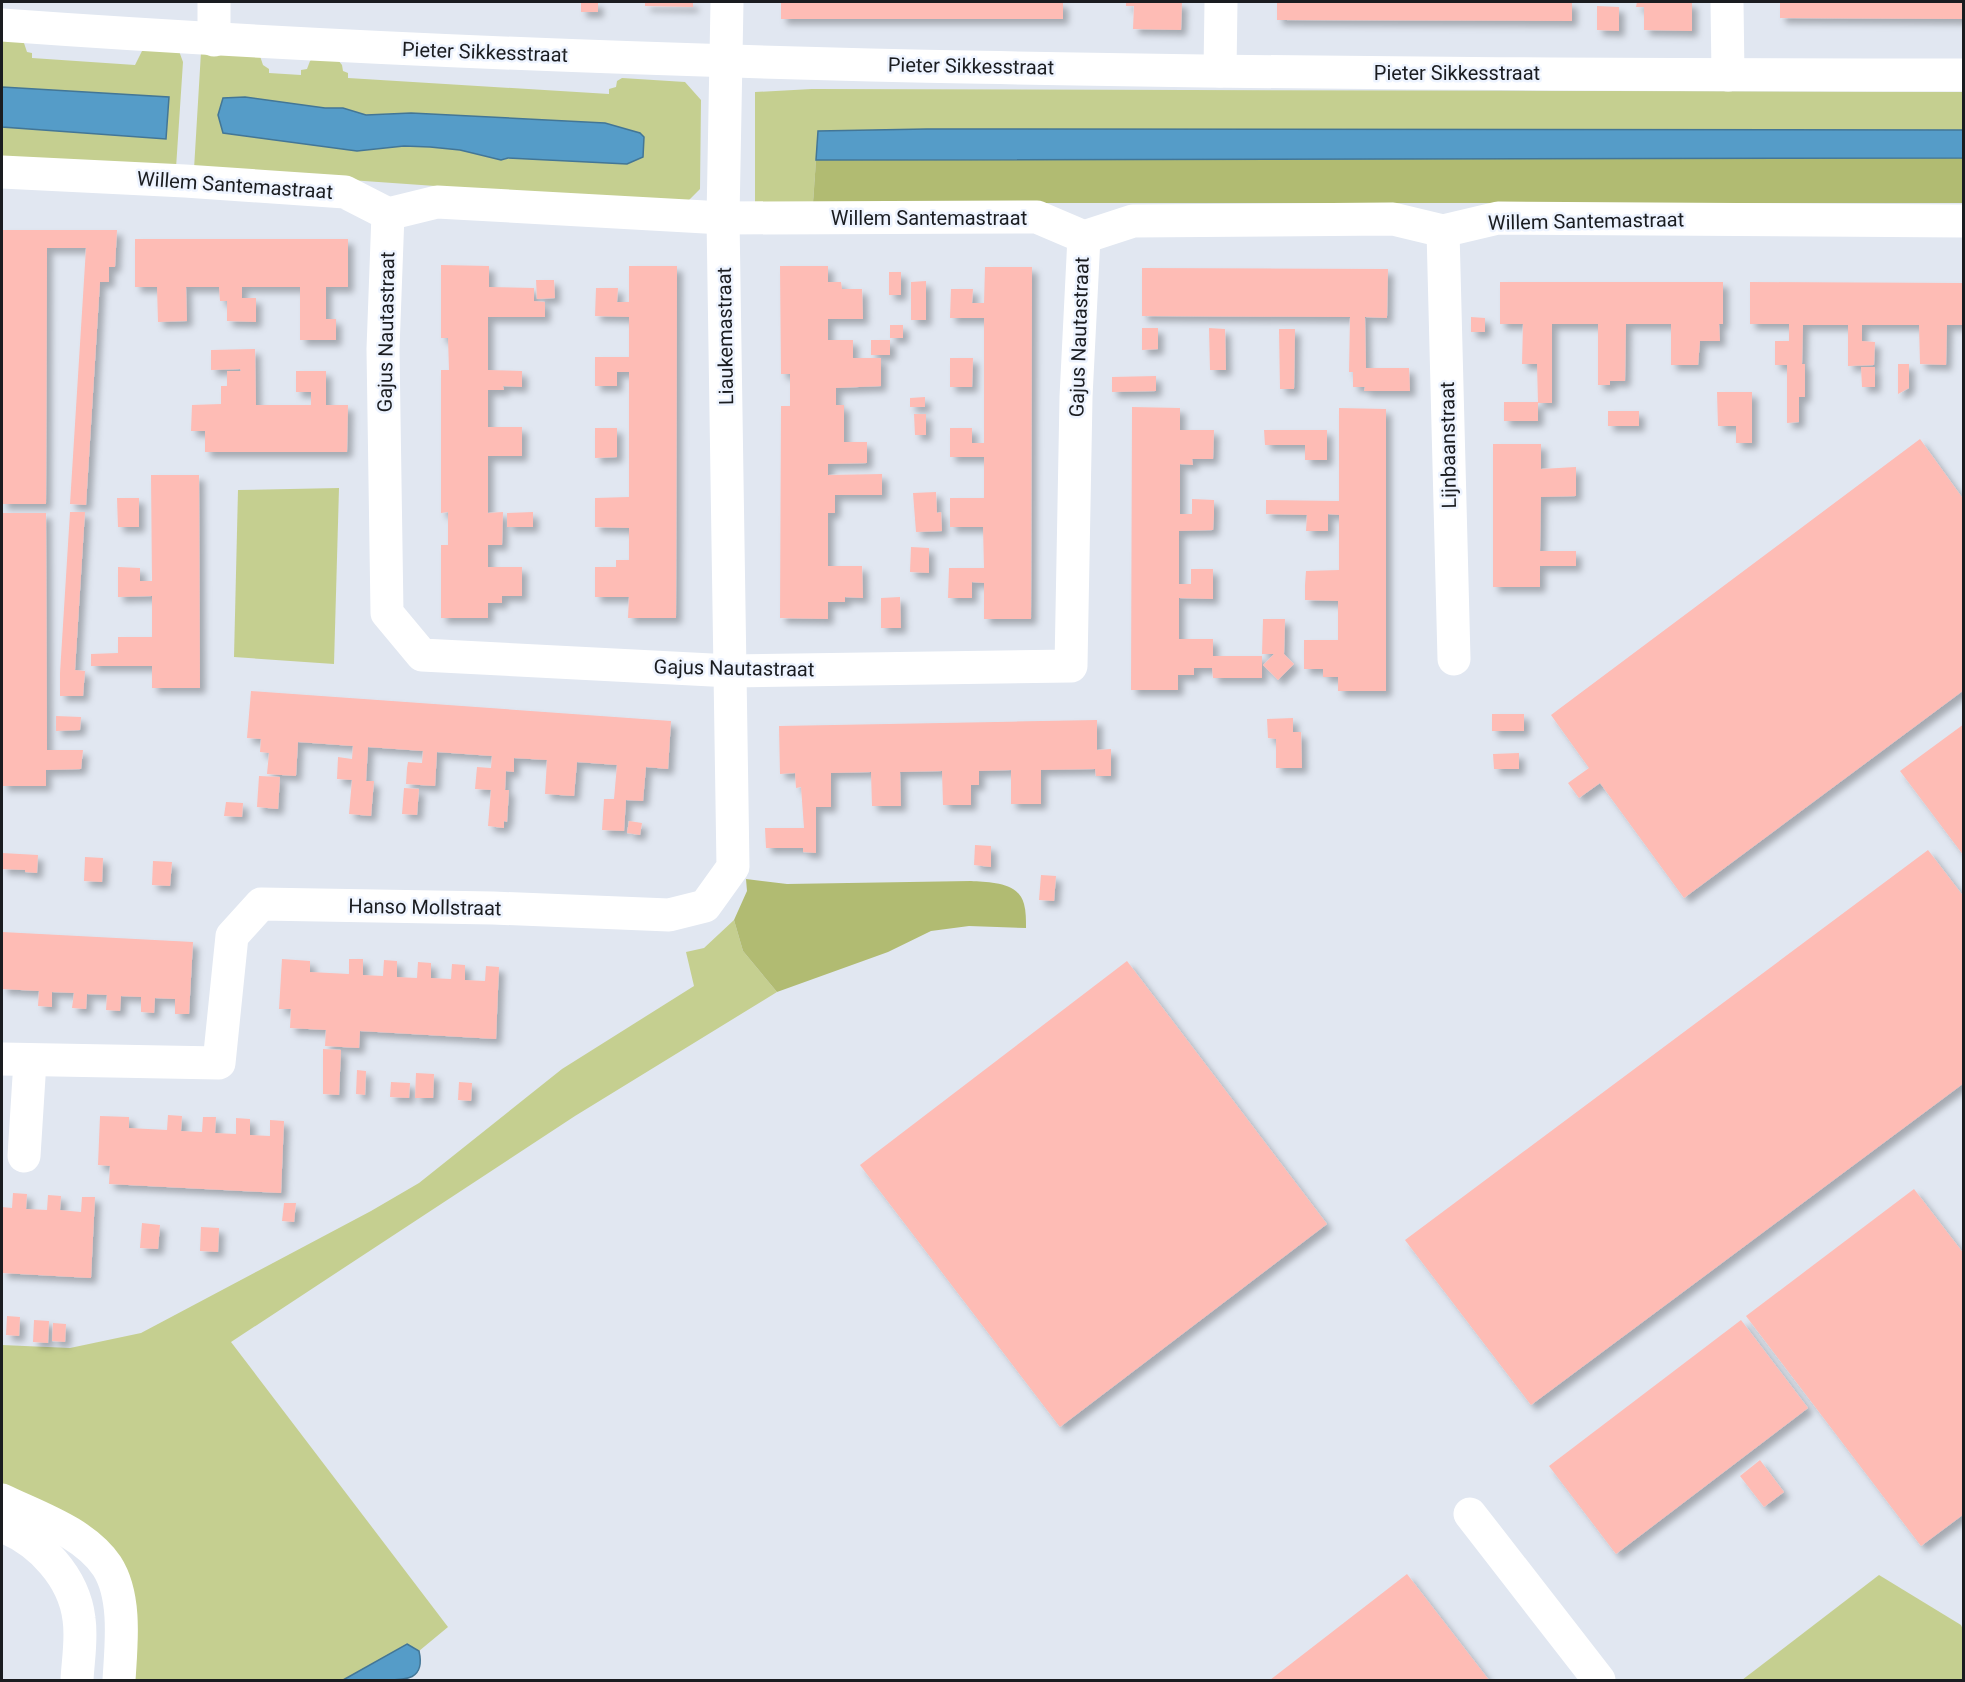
<svg xmlns="http://www.w3.org/2000/svg" width="1965" height="1682" font-family="Roboto,sans-serif">
  <style>
    .green { fill: #c5cf90; fill-rule: evenodd }
    .forest { fill: #b1bb72 }
    .water { fill: #559cc8; stroke: #437696; stroke-width: 1.5 }
    .building { fill: #febcb5; filter: url(#shadow) }
    .lines { fill: none; stroke-linecap: round; stroke-linejoin: round }
    .minor { stroke: #fff; stroke-width: 33 }
    .labels { text-anchor: middle; stroke-width: 5; stroke-linejoin: round; paint-order: stroke }
    .street-label { font-size: 20px; fill: #1a1c20; stroke: #eef4ff }
  </style>
  <defs>
    <filter id="shadow"><feDropShadow dx="5.5" dy="5.5" stdDeviation="3" flood-color="#0004"/></filter>
  </defs>
  <rect width="100%" height="100%" fill="#e1e7f1"/>
  <g class="green">
    <path d="M2,39L20,40L24,43L27,52L32,53V58L135,65L142,51L147,48L179,51L183,62L176,168L2,156V127L166,139L169,98L2,87Z"/>
    <path d="M201,52L260,56L263,65L269,69V73L301,75V70L307,69L310,61L312,59L338,60L342,65L343,71L348,73V78L609,94V89L616,87L617,81L622,78L685,82L701,100L700,189L688,201L590,197L194,169ZM325,108H343L366,115L411,113L605,123L640,133L501,160L460,150L430,147L404,146L357,151Z"/>
    <path d="M812,89L1963,92V130L927,129L818,132L813,203H755V92Z"/>
    <path d="M339,488L334,664L234,657L238,490Z"/>
    <path d="M734,920L743,951L777,992L575,1116L231,1342L448,1627L419,1651L407,1645L343,1680H135C137,1639 142,1607 125,1567L2,1486V1345L70,1348L141,1333L371,1211L419,1183L562,1069L694,986L686,952L704,948Z"/>
    <path d="M1879,1575L1961,1625L1964,1632L1963,1680H1742Z"/>
  </g>
  <g class="forest">
    <path d="M1964,158L1963,203H813L816,160Z"/>
    <path d="M746,879L787,884L971,881C989,882 1019,882 1024,904C1026,911 1026,920 1026,928L969,926L931,931L888,952L777,992L743,951L734,920L747,891Z"/>
  </g>
  <g class="water">
    <path d="M2,87L169,97L166,139L2,127Z"/>
    <path d="M245,97L325,108H343L366,115L411,113L605,123L640,133L644,137L643,157L627,164L508,158L501,160L460,150L430,147L404,146L357,151L223,133L218,115L223,98Z"/>
    <path d="M927,129L1963,130L1964,158L816,160L818,131Z"/>
    <path d="M407,1644L419,1651C426,1682 403,1680 381,1680C368,1680 355,1681 343,1680Z"/>
  </g>
  <g class="building">
    <rect x="581" y="2" width="17" height="10"/>
    <path d="M645,2H693V7L645,6Z"/>
    <rect x="781" y="2" width="282" height="17"/>
    <path d="M1126,2H1182L1181,30L1133,29L1134,6H1126Z"/>
    <path d="M1277,2H1572V21L1277,20Z"/>
    <path d="M1637,2H1692V31L1644,30V7H1636Z"/>
    <path d="M1780,2H1964V19L1780,18Z"/>
    <path d="M1597,6L1619,7V31L1597,30Z"/>
    <path d="M2,230H117L115,267H109V282H100L86,505L70,504L86,248H47L46,504H2Z"/>
    <path d="M135,239H348V287H326V319H336V340H300V287H242V298H256V322L227,321V301H220L219,287H186L187,321L158,322L157,287H135Z"/>
    <path d="M441,265L489,266V287L534,288V301L545,302V317H488V370L522,371V387L503,386L504,390H488V427H522V456H488V513L503,512L502,545H488V567H522V596H502V603H488V618H441V545H448V512L441,513V370H449L448,338H441Z"/>
    <path d="M629,266H677L676,618H628L629,597H595V567H616V560H629V528L595,527V498L629,497V372H617V386H595V357H629V317L595,316L596,288H618L617,302H629Z"/>
    <path d="M780,266H828V282H841L842,289H862L863,319H828V340H853V358H881V386L836,388V405H844V442H867V463L828,464V475L882,474V495H835V513H828V566H862L863,598L845,597V602H828V619L780,618L781,406H790V374H781Z"/>
    <path d="M985,267H1032L1031,619H984V583L972,582V598H948L949,568H984L983,527H950V498H984V457H950V428H972V443H984V318H950L951,289H973L972,303H984Z"/>
    <path d="M1142,268L1388,269L1387,318L1365,317L1366,368H1409L1410,391H1364L1365,387H1353V372H1349L1350,317L1142,316Z"/>
    <rect x="889" y="272" width="12" height="23"/>
    <path d="M536,280H554L555,298L537,299Z"/>
    <path d="M926,281V320H911V282Z"/>
    <path d="M1500,282H1723V324H1719L1720,341H1700L1698,365H1671V324H1626L1625,381H1610V385H1598V324H1552V403H1538L1537,364H1522L1523,324H1500Z"/>
    <path d="M1750,282L1964,283V325H1947L1946,365L1920,364L1919,325H1862V341L1875,342L1874,365L1848,366V325H1803L1802,364H1805V397H1799V422L1787,423V365H1775V341H1789V324H1750Z"/>
    <path d="M1471,317L1485,318V332H1471Z"/>
    <rect x="890" y="325" width="13" height="13"/>
    <path d="M1142,328H1158V349L1142,350Z"/>
    <path d="M1209,328L1225,329L1226,370H1210Z"/>
    <path d="M1279,329H1295L1294,389H1280Z"/>
    <rect x="871" y="340" width="19" height="15"/>
    <path d="M255,349L256,405H311V392H296V371H326V405H348L347,452H205V431H191L192,405L221,404V386H227V371H241L240,369L211,370V350Z"/>
    <path d="M950,358H973L972,387H950Z"/>
    <path d="M1898,364H1909V388L1898,394Z"/>
    <path d="M1861,367H1875V387H1862Z"/>
    <path d="M1156,376V391L1112,392V377Z"/>
    <path d="M1717,392H1752V443H1736V426H1718Z"/>
    <path d="M925,397V407H910V398Z"/>
    <rect x="1504" y="402" width="34" height="19"/>
    <path d="M1132,407L1180,408V430H1214L1213,459H1192L1193,465L1180,464V514H1192V499L1214,500V514L1213,530L1179,531V584H1191V569H1213V599L1179,598V639H1213V656H1262V678H1213L1212,668H1194V675H1178V690H1131Z"/>
    <path d="M1339,408L1386,409V691H1338V677H1323V669H1304V640H1338V601L1305,600V585L1306,571L1339,570V515L1328,514V531H1306L1307,515L1266,514V500L1339,501Z"/>
    <rect x="1608" y="411" width="31" height="15"/>
    <path d="M914,414H926V435H915Z"/>
    <path d="M595,428H617V457L595,458Z"/>
    <path d="M1264,430H1327V460H1305V445H1265Z"/>
    <path d="M1920,439L1964,500V690L1684,898L1600,783L1579,798L1568,783L1589,768L1551,715Z"/>
    <path d="M1493,444H1541V469L1576,467V496L1541,497L1540,551H1576V566H1540V587H1493Z"/>
    <path d="M151,475H199L200,688H152V666H91V654L118,653V637H152V596L118,597V567L140,568V581H152Z"/>
    <path d="M936,492L937,513L941,512L942,531L916,532L913,493Z"/>
    <path d="M117,498H139V527H118Z"/>
    <path d="M70,512H85L75,670L85,671L83,696H60V673Z"/>
    <path d="M533,512V527H507V513Z"/>
    <path d="M2,513H46L47,750H83L81,769L46,770V786H2Z"/>
    <path d="M911,547L929,548V573L910,572Z"/>
    <path d="M900,597L901,628H881V598Z"/>
    <path d="M1263,619H1285L1284,654L1294,664L1278,680L1263,665L1274,654H1262Z"/>
    <path d="M251,691L671,721L668,769L646,767L643,801L626,800L624,831L602,830L604,799H614L617,765L577,762L574,796L545,794L547,760L514,758V772L506,771L505,790H509L507,822L504,821V828L488,826L491,790L475,789L477,767L491,768L492,756L437,752L435,786L420,785L406,784L407,768L408,762L422,763L423,751L368,747L366,781H374L371,816L349,814L352,780L337,779L338,757L352,759L353,746L298,742L296,776L267,774L269,753L260,752L261,739L247,738Z"/>
    <rect x="1492" y="714" width="32" height="17"/>
    <path d="M56,716L81,717L80,730L56,731Z"/>
    <path d="M1293,718V732H1301L1302,768H1276V739L1268,738L1267,719Z"/>
    <path d="M1097,720V750L1111,749V776H1096L1095,769L1041,770V804H1011V770L979,771V785H971V805H943L942,771L900,772L901,806H872L871,772L831,773V807H816V853L803,852V848H766L765,828H804L801,787L796,788L795,773L780,774L779,726Z"/>
    <path d="M1964,724V856L1900,771Z"/>
    <path d="M1519,753V769H1494L1493,754Z"/>
    <path d="M259,776L280,777L278,809L257,807Z"/>
    <path d="M404,788L419,789L417,815L402,814Z"/>
    <path d="M226,802L243,803L242,817L224,816Z"/>
    <path d="M629,821L642,823L640,835L627,833Z"/>
    <path d="M975,845L991,846V867L974,865Z"/>
    <path d="M1928,850L1964,897V1083L1531,1405L1405,1240Z"/>
    <path d="M2,853L38,855L37,873L25,872V870L2,869Z"/>
    <path d="M85,857L103,858L102,882L84,881Z"/>
    <path d="M153,861L172,862L170,886L152,885Z"/>
    <path d="M1041,875L1056,876L1054,901L1039,900Z"/>
    <path d="M2,932L193,942L189,1014H175V999L155,998L154,1013L141,1012V997L121,996L120,1011L106,1010L107,995L87,994L86,1009L72,1008L74,993L52,992V1007L38,1006L39,991L2,989Z"/>
    <path d="M282,959L310,961V972L349,974V959H363V975L383,976L384,960L397,961V977L417,978L418,962L431,963V978L451,979L452,964L465,965V980L485,981L486,966L499,967L496,1039L360,1031L359,1048L325,1046L326,1030L290,1028L291,1009H279Z"/>
    <path d="M1127,961L1327,1224L1060,1427L860,1165Z"/>
    <path d="M323,1049L341,1050L339,1095L323,1094Z"/>
    <path d="M357,1070L366,1071L365,1095L356,1094Z"/>
    <path d="M416,1073L434,1074L433,1098H415Z"/>
    <path d="M391,1082L410,1083L409,1098L390,1097Z"/>
    <path d="M459,1082L472,1083L471,1101L458,1100Z"/>
    <path d="M168,1115L182,1116L181,1131L202,1132L203,1117H216L215,1133L236,1134V1118L250,1119V1135L270,1136V1120L284,1121L281,1193L109,1184L110,1166L98,1165L100,1116L129,1117V1128L167,1130Z"/>
    <path d="M1914,1189L1964,1254V1514L1921,1546L1746,1316Z"/>
    <path d="M13,1193L27,1194L26,1209L47,1210L48,1195L61,1196L60,1210L81,1212L82,1197H95L91,1278L2,1273V1207L12,1208Z"/>
    <path d="M284,1203H296L294,1222L282,1221Z"/>
    <path d="M142,1223L160,1225L158,1249L140,1248Z"/>
    <path d="M201,1227L219,1228L218,1252L200,1251Z"/>
    <path d="M7,1316L20,1317L19,1336L6,1335Z"/>
    <path d="M34,1320L49,1321L48,1343L33,1342Z"/>
    <path d="M1741,1320L1808,1408L1616,1554L1549,1466Z"/>
    <path d="M53,1323L66,1324L65,1342L52,1341Z"/>
    <path d="M1760,1460L1784,1492L1764,1507L1740,1476Z"/>
    <path d="M1407,1574L1489,1680H1270Z"/>
  </g>
  <g class="lines">
    <g class="minor">
      <path d="M214,2V40"/>
      <path d="M1727,2L1728,75"/>
      <path d="M2,25C654,72 1309,74 1964,75"/>
      <path d="M1220,71L1221,2"/>
      <path d="M2,172L185,181L345,192L388,214L437,202L723,218L1037,217L1084,237L1133,221L1393,219L1443,231L1498,218L1964,221"/>
      <path d="M388,214L383,349L387,613L422,655L731,671L1071,666L1076,397L1084,237"/>
      <path d="M1443,231L1454,659"/>
      <path d="M2,1059L219,1063L232,936L261,904L493,908L669,915L705,906L733,867L723,218L727,2"/>
      <path d="M24,1156L30,1061"/>
      <path d="M2,1500C37,1517 84,1532 107,1566C127,1597 121,1646 119,1680"/>
      <path d="M1470,1514L1599,1680"/>
      <path d="M2,1526C40,1541 74,1577 79,1619C82,1639 78,1660 77,1680"/>
    </g>
  </g>
  <g class="labels">
    <g class="street-label">
      <text transform="translate(485 52) rotate(2)" y="7">Pieter Sikkesstraat</text>
      <text transform="translate(971 66) rotate(1)" y="7">Pieter Sikkesstraat</text>
      <text x="1457" y="80">Pieter Sikkesstraat</text>
      <text transform="translate(235 185) rotate(4)" y="7">Willem Santemastraat</text>
      <text x="929" y="225">Willem Santemastraat</text>
      <text transform="translate(1586 221) rotate(-1)" y="7">Willem Santemastraat</text>
      <text transform="translate(386 332) rotate(-89)" y="7">Gajus Nautastraat</text>
      <text transform="translate(725 336) rotate(-91)" y="7">Liaukemastraat</text>
      <text transform="translate(1079 337) rotate(-88)" y="7">Gajus Nautastraat</text>
      <text transform="translate(1448 445) rotate(-91)" y="7">Lijnbaanstraat</text>
      <text transform="translate(734 668) rotate(1)" y="7">Gajus Nautastraat</text>
      <text transform="translate(425 907) rotate(1)" y="7">Hanso Mollstraat</text>
    </g>
  </g>
  <rect width="1965" height="1682" fill="none" stroke="#1a1c20" stroke-width="6"/>
</svg>
